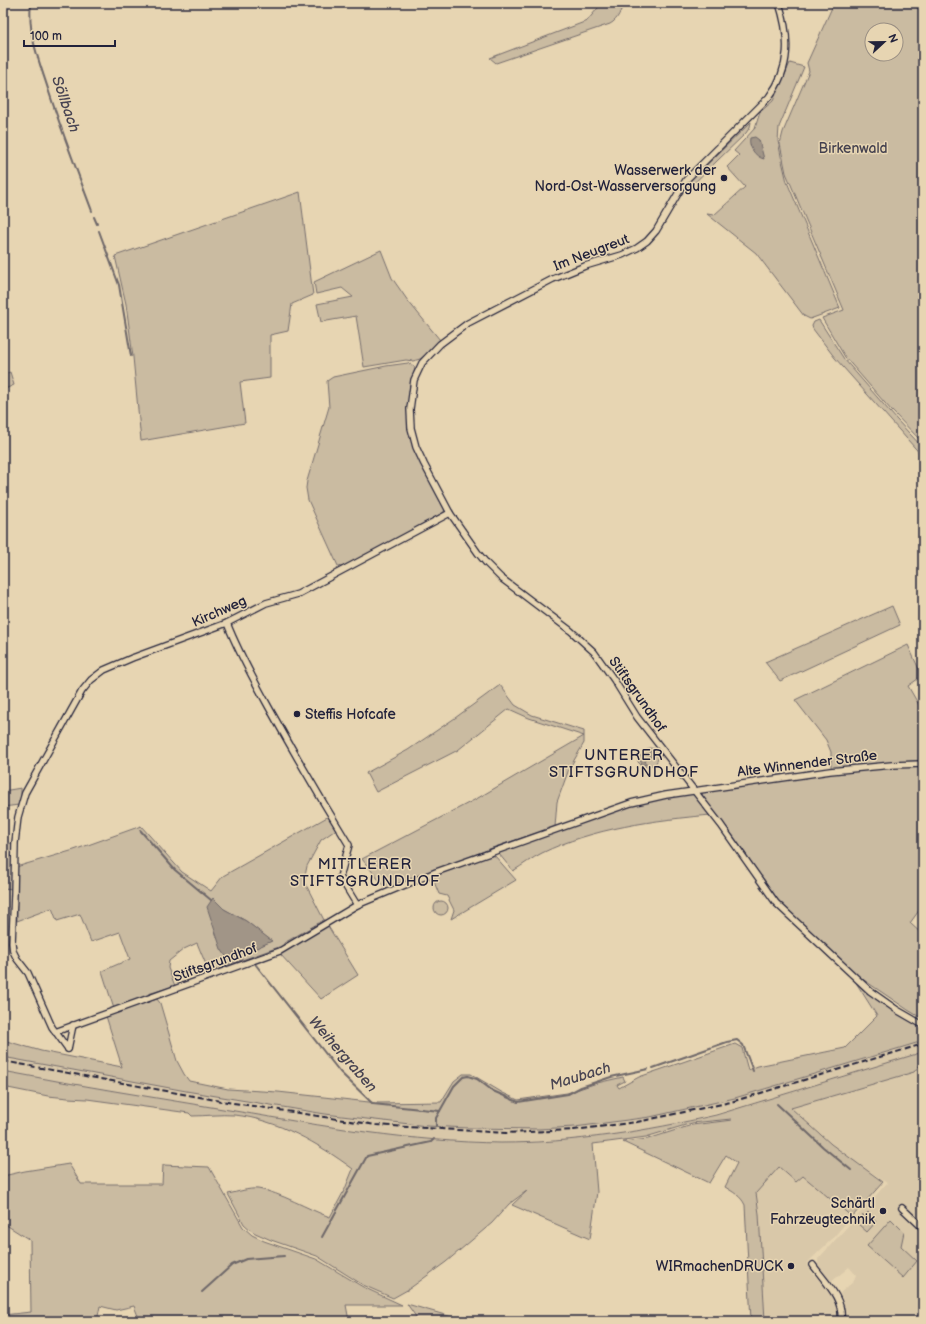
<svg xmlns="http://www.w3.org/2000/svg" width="926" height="1324" font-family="'Balsamiq Sans',sans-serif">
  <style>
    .built { fill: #d9c8a9 }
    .green { fill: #cabba1; stroke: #766e6e; fill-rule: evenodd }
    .water { fill: #a19587; stroke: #6e6769 }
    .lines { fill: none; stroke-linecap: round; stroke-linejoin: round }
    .stream { stroke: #6e6769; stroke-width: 2 }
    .street-casing { stroke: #22223b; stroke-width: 8 }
    .street { stroke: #e7d5b2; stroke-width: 5.5 }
    .rail { stroke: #22223b; stroke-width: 2; stroke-dasharray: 6 3; stroke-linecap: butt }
    .poi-dot { fill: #22223b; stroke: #e7d5b2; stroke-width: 1.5 }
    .labels { text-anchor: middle; stroke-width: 3; stroke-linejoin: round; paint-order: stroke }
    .park-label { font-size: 14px; fill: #44414f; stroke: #e7d5b2 }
    .poi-label { font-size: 14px; fill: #22223b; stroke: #e7d5b2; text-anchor: end }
    .street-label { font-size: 14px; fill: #22223b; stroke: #e7d5b2 }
    .water-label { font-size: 15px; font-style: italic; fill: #484452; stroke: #e7d5b2 }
    .neighbourhood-label { font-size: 15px; letter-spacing: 1px; fill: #22223b; stroke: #e7d5b2 }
  </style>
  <rect width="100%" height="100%" fill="#e7d5b2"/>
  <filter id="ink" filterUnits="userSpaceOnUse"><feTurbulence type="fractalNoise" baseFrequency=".025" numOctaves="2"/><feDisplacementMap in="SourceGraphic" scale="8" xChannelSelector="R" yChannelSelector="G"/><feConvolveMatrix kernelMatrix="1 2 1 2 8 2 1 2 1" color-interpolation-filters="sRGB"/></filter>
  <g filter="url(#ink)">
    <g class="built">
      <path d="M923,1041V1052L733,1109L687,1121L648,1129L574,1140L502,1143L464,1142L374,1134L89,1087L3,1071V1057L186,1091L325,1114L375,1120L427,1126L469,1128L538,1129L575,1127L650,1117L735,1098Z"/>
      <path d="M922,1061H923V1321H847L844,1316L843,1301L840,1293L853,1282L856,1275L849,1267L830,1283L818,1271V1259L887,1183L851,1159L834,1146L791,1108L913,1072Z"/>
      <path d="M779,1166L796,1182L803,1176L851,1217L832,1239L807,1263L812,1273L831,1292L837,1304V1318L835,1321H765L759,1214L756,1193Z"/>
    </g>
    <g class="green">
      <path d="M602,3H624C620,11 619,19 610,24L496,63L490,58L587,21Z"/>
      <path d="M834,3H907L923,10V443L891,410L845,357L822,318L844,310L786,173L780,144L783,132L809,71L807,63ZM872,30H896V54H872Z"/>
      <path d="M790,63L804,67L779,127L778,141L782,161L787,182L840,308L810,319L804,316L756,253L707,214L714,215L745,187L727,167L739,155L734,151L755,128L760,112L773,101Z"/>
      <path d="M751,122L750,127L746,133L689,188L687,186L688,183Z"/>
      <path d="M300,192L313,295L292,304L288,331L270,335V378L240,382L245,423L141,441L133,357L126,304L115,256Z"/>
      <path d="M381,250L392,278L408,301L440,340L425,355L420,359L413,361L406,360L364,367L356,316L321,322L317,304L353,297L342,288L316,294L314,282Z"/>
      <path d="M819,320L844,359L897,420L923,448V457L835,358L813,329L812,326L814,322Z"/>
      <path d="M408,363L414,366L415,368C410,390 407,407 409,430L445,508L444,512L345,567L338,566L308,500L306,488L307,481L329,407L327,381L333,377L386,366Z"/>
      <path d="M10,372L14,385L3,390V375Z"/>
      <path d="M892,606L900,625L780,681L765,662Z"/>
      <path d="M908,645L922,676L908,686L923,712V760L831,768V752L826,740L795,700Z"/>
      <path d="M500,685L515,705L532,715L584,731V743L569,769L557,802L555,827L492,848L387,890L362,859L478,798L584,736L529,718L509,709L458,750L376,792L366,773L408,750L455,718Z"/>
      <path d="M649,748L658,749L662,754L659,757L656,763L647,767L642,766L638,762L639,757Z"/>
      <path d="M923,765V905L910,923L923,935V1019L908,1010L855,974L779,901L734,837L703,797L702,793L703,791L720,788L865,769Z"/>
      <path d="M21,788V795L19,805L3,807V791Z"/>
      <path d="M691,793L694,794L711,815C655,820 593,828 542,853C532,858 523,865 513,871L499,854V852C562,830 625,802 691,793Z"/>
      <path d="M329,816L337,829L321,840L307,866L304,881L324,920L284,943V947L280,948L279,947L219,968L217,963L207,967L197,943L184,949L169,961L168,968L175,986L148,994L149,997L114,1009L102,971L130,959L120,932L91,942L80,914L57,921L52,908L17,921L16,867L74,850L141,826L182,872L211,891L223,876ZM213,898L224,909L246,921L271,941L241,955L228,959C215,940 215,920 213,898Z"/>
      <path d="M13,843V889L3,888V844Z"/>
      <path d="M490,855L495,856L516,880L451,919L454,910L447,896L439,894L432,877Z"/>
      <circle cx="441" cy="908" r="7"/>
      <path d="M328,926L358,975L321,999L280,954Z"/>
      <path d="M855,981L873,995L923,1027V1041L735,1098L650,1117L575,1127L538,1129L469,1128L427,1126L375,1120L325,1114L186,1091L3,1057V1040L41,1051L122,1067L106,1016L157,999L160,1003L177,1061L184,1074L189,1081L228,1089L278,1092L378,1103L441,1102L454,1081L463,1074H471L503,1093L518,1100L567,1093L597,1083L623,1077L625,1081L617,1085L619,1088L639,1077L735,1044L742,1048L748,1070L758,1066L845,1048L877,1016Z"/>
      <path d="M923,1052V1061L914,1072L791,1108L831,1144L883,1182L852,1217L803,1176L796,1182L779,1167L756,1193L759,1214L765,1321H751L745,1205C741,1196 733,1192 725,1187L737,1163L726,1155L709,1183L623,1142L648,1139L692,1125L732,1120L731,1119L692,1123L646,1137L593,1144L597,1192L590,1239L512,1205L528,1190L509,1204L492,1223L446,1262L409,1289L393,1298L363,1285L317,1256L271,1240L253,1232L244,1224L228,1194C238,1192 248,1188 258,1189C280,1192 309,1210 330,1217L345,1189L353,1169C319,1144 277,1119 234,1115C221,1114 205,1116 192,1116L189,1113L87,1099L68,1098L48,1096L3,1087V1071C80,1086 158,1098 235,1111C323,1126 412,1142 501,1143C574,1143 646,1131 716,1115Z"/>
      <path d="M69,1164L81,1184H162L163,1165L209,1167L243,1227L252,1235L264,1241L316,1259L363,1287L402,1305H346L349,1321H140L134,1306L116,1310L100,1306L97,1321H3V1315L31,1312L30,1240L3,1223V1176L25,1171Z"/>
      <path d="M868,1212L873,1217L872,1218L876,1222L867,1232L858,1224L863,1215L865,1216Z"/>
      <path d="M891,1219L904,1232L901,1246L917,1261L903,1278L867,1246Z"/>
      <path d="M407,1304L466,1321H419Z"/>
    </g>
    <g class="water">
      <path d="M755,137L759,140L764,159C755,157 748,146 750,138Z"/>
      <path d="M651,751H653L654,755L645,761L647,765L642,764L640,760C643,755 646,752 651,751Z"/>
      <path d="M213,898L224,909L246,921L272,941L241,955L228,959L221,949L207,907Z"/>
    </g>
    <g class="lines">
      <g class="stream">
        <path d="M31,3C27,34 40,63 49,92C62,132 77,171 92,211"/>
        <path d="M94,217L97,224"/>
        <path d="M99,231L119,285L131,356"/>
        <path d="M140,830L175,870L211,900"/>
        <path d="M256,965L340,1072L373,1104L440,1111"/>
        <path d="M653,1068L727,1042L737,1040L743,1045L753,1071"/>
        <path d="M777,1104L823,1147L851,1170"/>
        <path d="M436,1126V1118L454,1086L463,1077L468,1076L477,1079L493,1091L518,1102L568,1094L581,1087L611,1077L648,1069"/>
        <path d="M322,1237L367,1156L431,1142L434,1139"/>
        <path d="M202,1292L232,1265L246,1259L284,1256"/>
      </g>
      <defs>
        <g id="street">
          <path d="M779,3C790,37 791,68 769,97L686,180L656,231L647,241L637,248L622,255L585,266L553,279L468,323L440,344L422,363L414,380L410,409L411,428L416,447L424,464L450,513L478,553L487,564L501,578L571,631L594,652L614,680L637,717L721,825L776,903L870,991L897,1010L923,1025"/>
          <path d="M227,623C239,654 256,684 272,713C297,758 322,801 349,845L340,877L357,905"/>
          <path d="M55,1032L280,951L357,905L436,872L631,803L666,795L830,771L892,765L923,764"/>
          <path d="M68,1049L52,1027L28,973L17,959L13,951L12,943L14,894L15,843L18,817L25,793L82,691L91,680L104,670L132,658L227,623L266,603L298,594L450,513"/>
          <path d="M68,1049L73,1025"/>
          <path d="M902,1208L923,1228"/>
          <path d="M813,1265C825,1282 844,1298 841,1321"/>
        </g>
      </defs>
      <use href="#street" class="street-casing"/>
      <use href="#street" class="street"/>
      <path class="rail" d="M3,1061L221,1101L376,1125L506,1133L574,1130L637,1122L731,1102L923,1044"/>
    </g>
  </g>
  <g class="poi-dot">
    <circle cx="724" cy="178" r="4"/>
    <circle cx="297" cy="714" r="4"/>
    <circle cx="883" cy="1211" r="4"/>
    <circle cx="791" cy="1266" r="4"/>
  </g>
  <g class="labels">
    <g class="park-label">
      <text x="853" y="153">Birkenwald</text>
    </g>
    <g class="poi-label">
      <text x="716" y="175">Wasserwerk der<tspan x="716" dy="16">Nord-Ost-Wasserversorgung</tspan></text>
      <text x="305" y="719" text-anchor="start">Steffis Hofcafe</text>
      <text x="875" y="1208">Schärtl<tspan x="875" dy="16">Fahrzeugtechnik</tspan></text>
      <text x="783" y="1271">WIRmachenDRUCK</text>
    </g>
    <g class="street-label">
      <text transform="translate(591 252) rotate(-21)" y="5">Im Neugreut</text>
      <text transform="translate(219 611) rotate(-24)" y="5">Kirchweg</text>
      <text transform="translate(638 694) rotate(55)" y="5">Stiftsgrundhof</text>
      <text transform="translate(807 763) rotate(-7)" y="5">Alte Winnender Straße</text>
      <text transform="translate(215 962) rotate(-20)" y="5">Stiftsgrundhof</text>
    </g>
    <g class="water-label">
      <text transform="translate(66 104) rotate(71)" y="5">Söllbach</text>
      <text transform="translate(343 1054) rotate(49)" y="5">Weihergraben</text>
      <text transform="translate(580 1076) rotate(-17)" y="5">Maubach</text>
    </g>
    <g class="neighbourhood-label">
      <text x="624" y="760">UNTERER<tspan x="624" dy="17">STIFTSGRUNDHOF</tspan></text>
      <text x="365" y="869">MITTLERER<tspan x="365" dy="17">STIFTSGRUNDHOF</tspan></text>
    </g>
  </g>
  <rect width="926" height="1324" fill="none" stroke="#e7d5b2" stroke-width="16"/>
  <rect x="8" y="8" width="910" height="1308" fill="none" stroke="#22223b" stroke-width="1.5" filter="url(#ink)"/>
  <g transform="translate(884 42) rotate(68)"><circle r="19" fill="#e7d5b2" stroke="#988d82"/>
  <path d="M0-3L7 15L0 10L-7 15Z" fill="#22223b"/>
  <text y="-6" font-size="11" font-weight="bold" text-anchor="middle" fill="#22223b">N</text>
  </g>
  <path d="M24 40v6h91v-6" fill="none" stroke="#22223b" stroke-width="2"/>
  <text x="30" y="40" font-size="12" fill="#22223b" stroke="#e7d5b2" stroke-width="3" paint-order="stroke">100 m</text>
</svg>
